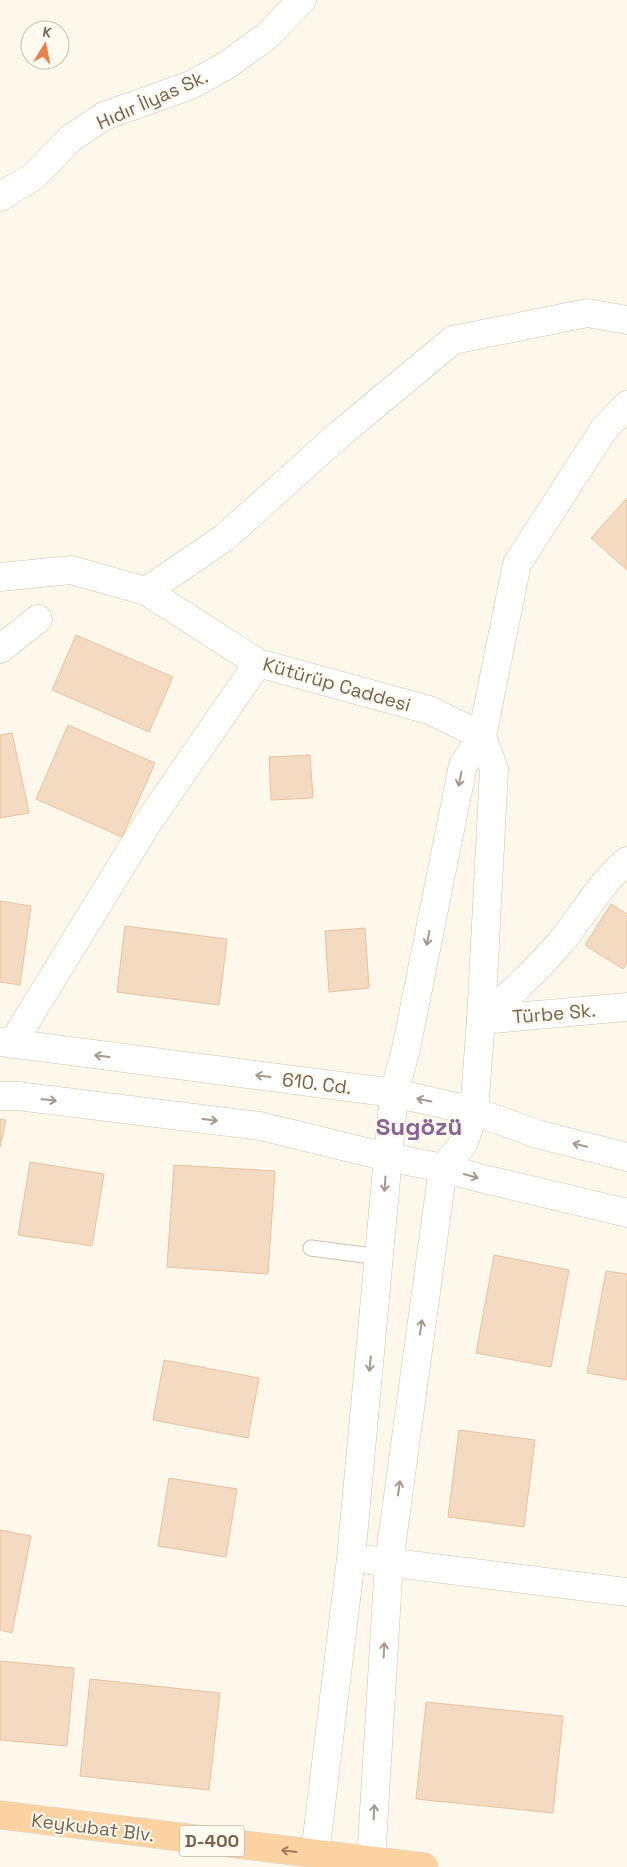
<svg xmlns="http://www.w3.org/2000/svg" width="627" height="1867" font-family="'Space Grotesk',sans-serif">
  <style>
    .building { fill: #f4dac0; stroke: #e7c2a0 }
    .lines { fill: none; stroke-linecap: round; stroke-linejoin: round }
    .service-casing { stroke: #d0c1ae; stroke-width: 17 }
    .minor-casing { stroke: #d0c1ae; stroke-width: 29 }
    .trunk-casing { stroke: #dcd6d0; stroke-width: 29 }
    .service { stroke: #fff; stroke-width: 15 }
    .minor { stroke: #fff; stroke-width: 28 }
    .trunk { stroke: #fbd2a0; stroke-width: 28 }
    .oneway { stroke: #a8988a }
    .oneway2 { stroke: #9a7d60 }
    .labels { text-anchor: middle; stroke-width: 4; stroke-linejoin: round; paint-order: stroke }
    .shield { fill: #fffbf1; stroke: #a18f7d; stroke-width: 1 }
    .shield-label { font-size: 18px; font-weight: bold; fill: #79614b }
    .street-label { font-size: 19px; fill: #79614b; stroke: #fffbf1 }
    .district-label { font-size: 24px; font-weight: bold; fill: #8a6395; stroke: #fffbf1 }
  </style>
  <rect width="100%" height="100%" fill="#fdf8e9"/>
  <g class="building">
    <path d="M627,498V570L591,538Z"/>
    <path d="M76,635L173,677L149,732L52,690Z"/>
    <path d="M68,725L155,763L122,837L36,799Z"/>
    <path d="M12,733L29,813L0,818V735Z"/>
    <path d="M310,755L313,798L271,800L269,757Z"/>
    <path d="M0,901L31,906L20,985L0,982Z"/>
    <path d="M611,904L627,914V963L623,969L585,945Z"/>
    <path d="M125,926L227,939L219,1005L117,992Z"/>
    <path d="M365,928L369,988L329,992L325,931Z"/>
    <path d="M0,1119L6,1120L0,1147Z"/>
    <path d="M30,1162L104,1174L92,1246L18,1235Z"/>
    <path d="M174,1165L275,1171L268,1274L167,1267Z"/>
    <path d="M494,1255L569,1270L551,1367L476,1353Z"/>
    <path d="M606,1271L627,1274V1380L587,1373Z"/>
    <path d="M164,1360L259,1378L248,1438L153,1420Z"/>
    <path d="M459,1430L535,1440L524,1527L448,1517Z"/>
    <path d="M169,1478L237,1489L226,1557L158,1546Z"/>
    <path d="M0,1530L31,1536L12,1633L0,1630Z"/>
    <path d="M0,1661L74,1668L67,1746L0,1740Z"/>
    <path d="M90,1679L220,1693L209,1790L80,1776Z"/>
    <path d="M426,1702L563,1716L553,1813L416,1799Z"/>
  </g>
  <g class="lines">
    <defs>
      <path id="service" d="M311,1248L380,1257"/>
      <g id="minor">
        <path d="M0,197L34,176L70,139L104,116L191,85L227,65L267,36L302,0"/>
        <path d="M0,577L71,570L146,591L258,663L429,710L482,736"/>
        <path d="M146,591L224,538L341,433L453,340L587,313L627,320"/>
        <path d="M0,649L38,619"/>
        <path d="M481,1020C508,996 535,972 559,944C582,917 599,884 627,861"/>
        <path d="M481,1020L627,1007"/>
        <path d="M0,1042L394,1093L474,1111L537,1134L627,1157"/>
        <path d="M12,1044L147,824L258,663"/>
        <path d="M0,1096H18L260,1126L387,1157L443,1168L484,1179L627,1213"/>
        <path d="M370,1560L627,1592"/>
        <path d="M315,1854L351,1558L394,1093L406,1049L463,765L482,736L517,564L604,429L627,405"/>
        <path d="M371,1861L389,1562L443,1168L464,1143L474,1111L481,1020L494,769L482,736"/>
      </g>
      <path id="trunk" d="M0,1815L424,1867"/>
    </defs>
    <use href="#service" class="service-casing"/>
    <use href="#minor" class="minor-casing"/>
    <use href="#trunk" class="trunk-casing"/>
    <use href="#service" class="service"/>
    <use href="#minor" class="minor"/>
    <use href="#trunk" class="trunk"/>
  </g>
  <defs><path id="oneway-shaft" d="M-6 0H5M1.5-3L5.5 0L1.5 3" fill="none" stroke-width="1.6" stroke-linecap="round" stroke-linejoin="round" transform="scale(1.25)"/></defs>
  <g class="oneway">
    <use href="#oneway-shaft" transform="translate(460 779) rotate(101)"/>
    <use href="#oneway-shaft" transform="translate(428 938) rotate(101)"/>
    <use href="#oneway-shaft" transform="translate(102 1056) rotate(-173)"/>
    <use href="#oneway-shaft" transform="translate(263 1076) rotate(-173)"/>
    <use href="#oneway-shaft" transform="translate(49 1100) rotate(7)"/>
    <use href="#oneway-shaft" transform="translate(424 1100) rotate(-168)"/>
    <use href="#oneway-shaft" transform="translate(210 1120) rotate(7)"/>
    <use href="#oneway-shaft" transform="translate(580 1145) rotate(-166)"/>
    <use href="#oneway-shaft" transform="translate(471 1176) rotate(16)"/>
    <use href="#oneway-shaft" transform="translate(385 1184) rotate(94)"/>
    <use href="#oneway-shaft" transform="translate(421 1327) rotate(-82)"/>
    <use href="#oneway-shaft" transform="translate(370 1364) rotate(96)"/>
    <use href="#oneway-shaft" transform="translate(399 1488) rotate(-82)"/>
    <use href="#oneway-shaft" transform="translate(384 1650) rotate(-87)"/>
    <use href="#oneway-shaft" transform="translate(374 1812) rotate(-87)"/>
  </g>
  <use class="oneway2" href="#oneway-shaft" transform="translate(289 1851) rotate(-173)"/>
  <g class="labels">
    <rect class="shield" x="179.5" y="1825.5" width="65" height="31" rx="4"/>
    <g class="shield-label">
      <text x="212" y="1847">D-400</text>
    </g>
    <g class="street-label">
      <text transform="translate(152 99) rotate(-24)" y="7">Hıdır İlyas Sk.</text>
      <text transform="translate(337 684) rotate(16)" y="7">Kütürüp Caddesi</text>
      <text transform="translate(554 1013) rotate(-5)" y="7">Türbe Sk.</text>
      <text transform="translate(317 1083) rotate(7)" y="7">610. Cd.</text>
      <text transform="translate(93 1827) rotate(7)" y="7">Keykubat Blv.</text>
    </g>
    <g class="district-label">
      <text x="419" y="1135">Sugözü</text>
    </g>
  </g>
  <g transform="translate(45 45) rotate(10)"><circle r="24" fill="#fffbf1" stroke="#c9bdaf"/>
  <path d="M0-4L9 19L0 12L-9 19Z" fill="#ea804c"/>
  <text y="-8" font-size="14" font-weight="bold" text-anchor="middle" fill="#79614b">K</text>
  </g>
</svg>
